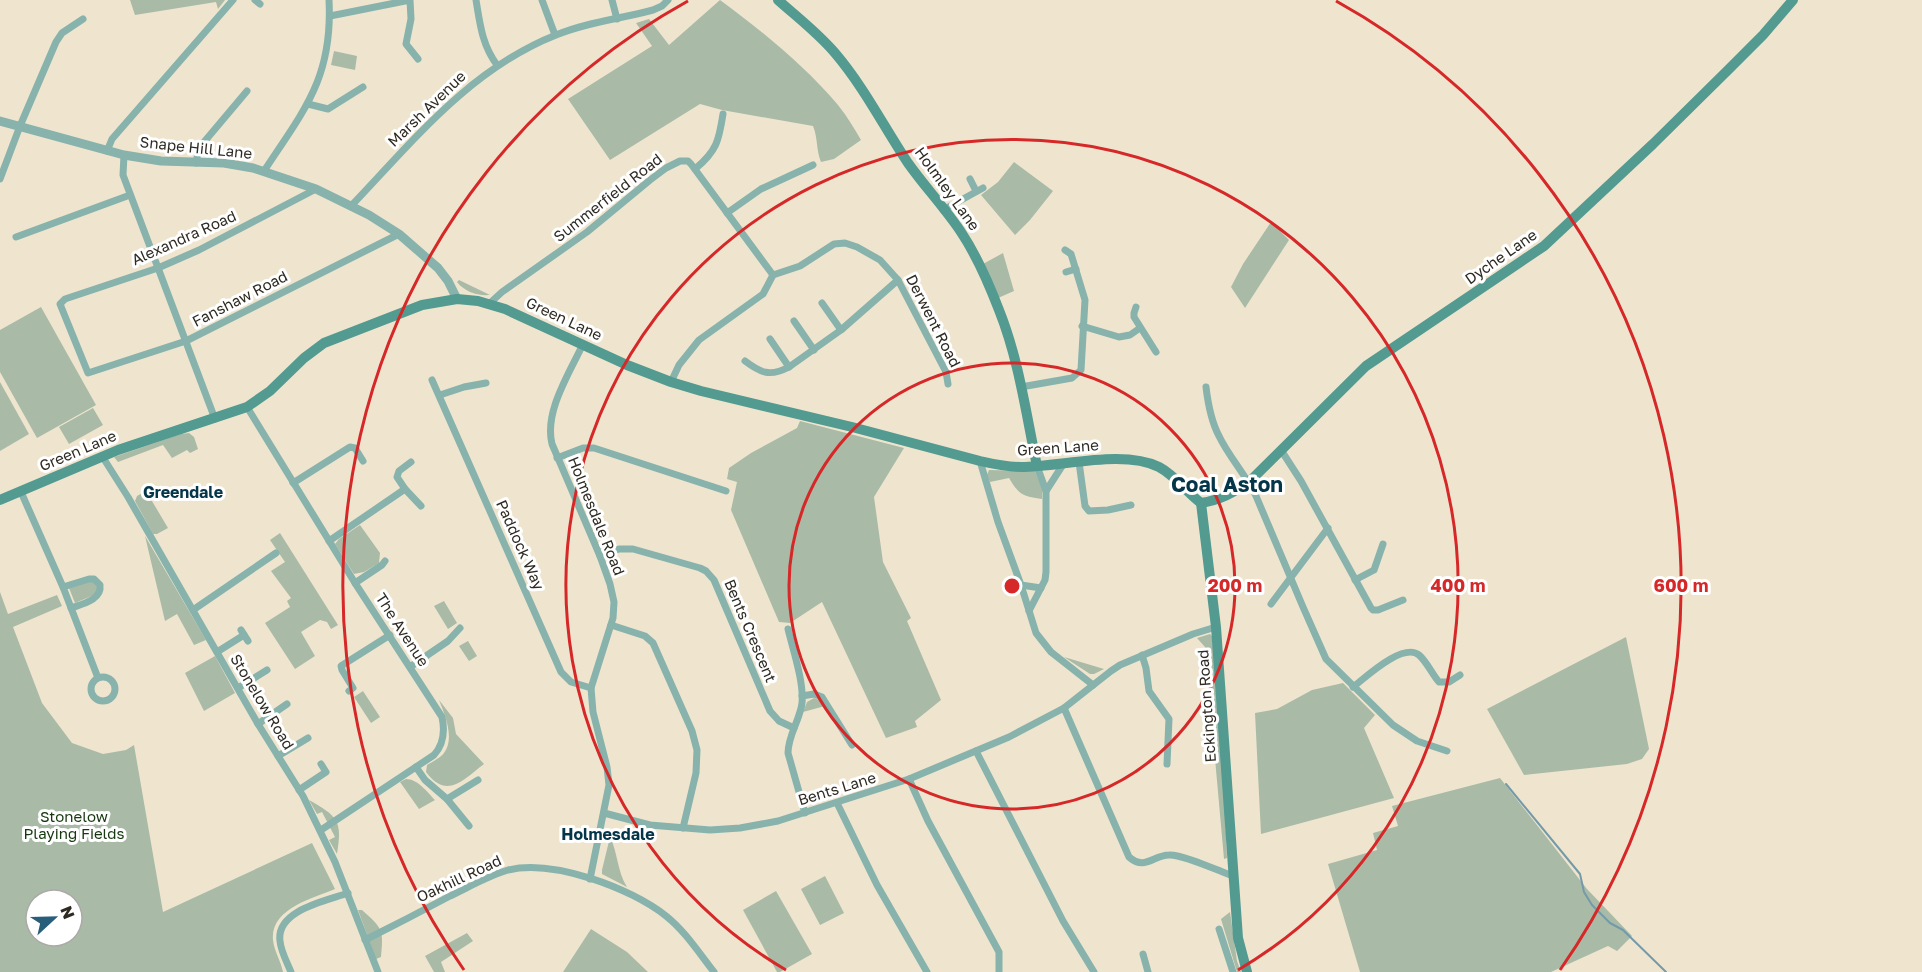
<svg xmlns="http://www.w3.org/2000/svg" width="1922" height="972" font-family="'Golos Text',sans-serif">
  <style>
    .green { fill: #a9bba6; fill-rule: evenodd }
    .lines { fill: none; stroke-linecap: round; stroke-linejoin: round }
    .stream { stroke: #749aaa; stroke-width: 2 }
    .minor { stroke: #87b3ac; stroke-width: 7 }
    .tertiary { stroke: #87b3ac; stroke-width: 9 }
    .secondary { stroke: #539a90; stroke-width: 10 }
    .ring { fill: none; stroke: #d62828; stroke-width: 3 }
    .labels { text-anchor: middle; stroke-width: 6; stroke-linejoin: round; paint-order: stroke }
    .street-label { font-size: 15px; fill: #2e2a22; stroke: #fff }
    .park-label { font-size: 15px; fill: #15380e; stroke: #fff }
    .neighbourhood-label { font-size: 16px; font-weight: bold; fill: #053549; stroke: #fff }
    .district-label { font-size: 21px; font-weight: bold; fill: #053549; stroke: #fff }
    .centre { fill: #d62828; stroke: #fff; stroke-width: 3 }
    .ring-label { font-size: 18px; text-anchor: middle; font-weight: bold; fill: #d62828; stroke: #fff; stroke-width: 6; stroke-linejoin: round; paint-order: stroke }
  </style>
  <rect width="100%" height="100%" fill="#efe5cf"/>
  <g class="green">
    <path d="M130,0H225L218,9L216,2L135,15Z"/>
    <path d="M720,0C762,31 804,65 838,105C847,116 854,128 861,140L834,159L821,162C816,150 818,138 813,126L722,110L700,104L610,160L568,99L652,46L636,23L649,19L669,45Z"/>
    <path d="M334,51L357,56L355,70L331,65Z"/>
    <path d="M1014,162L1053,191L1030,220L1015,235L981,195L998,182Z"/>
    <path d="M1271,222L1289,240L1245,308L1231,287L1243,264Z"/>
    <path d="M1003,253L1014,291L998,298L983,264Z"/>
    <path d="M459,280L490,295C477,296 465,292 457,282Z"/>
    <path d="M41,307L96,405L37,438L0,372V330Z"/>
    <path d="M0,382L29,434L0,451Z"/>
    <path d="M93,408L103,425L69,444L59,427Z"/>
    <path d="M800,421L904,448L874,497L883,562L911,618L907,621L941,700L915,721L917,727L886,738L822,602L790,623L779,622L731,510L737,482L727,479L729,468L751,453L797,428Z"/>
    <path d="M189,433L194,437L198,449L190,453L187,450L172,458L163,445L118,462L114,457L181,434Z"/>
    <path d="M989,470L1035,471L1042,488V499C1023,496 1019,495 1009,478L990,482L987,475Z"/>
    <path d="M146,491L168,528L157,534H153L135,501L137,496Z"/>
    <path d="M360,525L380,553L379,563L364,572L354,574L335,544L339,539Z"/>
    <path d="M280,533L338,625L331,629L327,622L320,620L301,632L315,656L295,669L265,623L290,607L287,601L291,598L271,571L285,562L270,540Z"/>
    <path d="M145,536L206,640L194,645L177,614L165,621Z"/>
    <path d="M90,581L93,582L98,588L94,595L75,603L69,588Z"/>
    <path d="M0,592L8,614L57,595L62,606L13,627L42,703L72,743L103,754L126,750L134,745L163,912L312,843L335,889C313,898 270,909 273,940C274,951 281,961 283,972H0ZM36,900H72V936H36Z"/>
    <path d="M444,601L457,623L448,629L434,606Z"/>
    <path d="M1210,634L1212,636L1223,765L1227,858L1224,859L1205,647L1197,638Z"/>
    <path d="M1626,637L1649,749L1642,759L1627,764L1524,775L1487,709Z"/>
    <path d="M468,641L477,656L469,661L459,646Z"/>
    <path d="M215,656L235,693L204,711L185,673Z"/>
    <path d="M1064,657L1104,669L1094,674H1090Z"/>
    <path d="M1343,683L1375,715L1364,728L1394,798L1261,834L1255,713L1277,709L1312,690Z"/>
    <path d="M363,691L380,717L371,723L354,697Z"/>
    <path d="M814,698L822,701L825,706L803,712L807,702Z"/>
    <path d="M439,700L453,718L456,734L484,764C463,780 447,800 426,772L427,765C432,762 440,758 444,753C455,738 445,715 439,700Z"/>
    <path d="M1500,778L1587,889L1632,936L1617,951L1608,946L1551,972H1360L1328,864L1377,850L1373,833L1398,826L1392,806Z"/>
    <path d="M406,779C418,779 427,792 435,800L419,809L400,782Z"/>
    <path d="M309,800C337,816 343,820 337,854L329,840L335,837L322,812L317,814Z"/>
    <path d="M610,837C618,853 617,871 627,887L602,874V870Z"/>
    <path d="M825,876L844,913L820,925L801,889Z"/>
    <path d="M776,891L812,954L780,972H777L743,910Z"/>
    <path d="M358,910H362C382,928 384,929 381,957L376,959Z"/>
    <path d="M1230,912L1237,961L1241,972H1237L1221,919Z"/>
    <path d="M591,929L627,952L648,972H563Z"/>
    <path d="M467,933L473,941L441,962L445,972H434L425,956Z"/>
  </g>
  <g class="lines">
    <path class="stream" d="M1506,784L1580,874L1584,892L1592,905L1610,923L1623,930L1666,972"/>
    <g class="minor">
      <path d="M255,0L260,4"/>
      <path d="M476,0C480,24 482,45 497,65"/>
      <path d="M542,0L555,35"/>
      <path d="M612,0L617,19"/>
      <path d="M330,16L410,0L411,19L406,44L418,59"/>
      <path d="M308,104L328,109L363,87"/>
      <path d="M107,151L112,139L233,0"/>
      <path d="M124,155L123,175L215,419"/>
      <path d="M196,163L199,148L247,91"/>
      <path d="M695,169C717,151 719,140 723,114"/>
      <path d="M264,171C304,110 333,78 329,0"/>
      <path d="M0,179L20,126L56,42L62,33L83,19"/>
      <path d="M970,179L976,191"/>
      <path d="M316,189L199,250L158,268L65,299L60,304L88,373L186,341L399,234"/>
      <path d="M351,206C413,141 470,69 556,35C587,22 620,19 653,10L662,6L668,0"/>
      <path d="M943,210L983,188"/>
      <path d="M727,213L761,189L813,165"/>
      <path d="M16,237L130,195"/>
      <path d="M1066,272L1076,269"/>
      <path d="M490,303L502,292L587,232L650,180L666,168L680,161H688L691,164L773,275"/>
      <path d="M822,303L841,330"/>
      <path d="M1136,307L1134,313V317L1156,352"/>
      <path d="M794,321L814,350"/>
      <path d="M1082,326L1119,337L1130,335L1140,328"/>
      <path d="M770,339L789,367"/>
      <path d="M583,344C569,374 544,412 552,444L600,556L610,584L614,602L613,618L591,688L593,712L607,767L609,785L590,879"/>
      <path d="M745,361C761,373 770,377 789,367L841,330L898,280"/>
      <path d="M432,380L561,672L571,682L591,688"/>
      <path d="M671,382L679,365L699,340L763,294L773,275L800,266L834,244L845,243L857,247L880,260L898,280L946,372L948,384"/>
      <path d="M1021,387L1072,378L1081,370L1085,300L1071,254L1065,250"/>
      <path d="M1206,387C1208,404 1211,421 1219,436C1229,457 1246,475 1256,496L1303,607L1326,659L1393,725L1417,741L1447,751"/>
      <path d="M440,395L464,387L486,383"/>
      <path d="M247,407L355,583L442,717C445,731 444,744 434,755L321,830"/>
      <path d="M1281,450L1301,481L1371,608L1373,610H1378L1403,600"/>
      <path d="M102,456L128,497L258,724L303,796L335,862L378,972"/>
      <path d="M557,458L583,448H594L726,491"/>
      <path d="M980,461L998,522L1021,585L1036,633L1051,652L1093,685"/>
      <path d="M411,462L399,471L397,477L405,489L421,506"/>
      <path d="M1079,462L1085,506L1089,511L1108,510L1131,505"/>
      <path d="M293,483L350,447L355,448L363,461"/>
      <path d="M1046,491L1064,463"/>
      <path d="M21,492L63,587L98,678"/>
      <path d="M329,541L405,489"/>
      <path d="M600,556L619,549H633L700,568L706,571L714,580L770,711L779,721L794,728"/>
      <path d="M1355,580L1374,570L1383,544"/>
      <path d="M355,583L382,565L385,561"/>
      <path d="M1021,585L1041,588"/>
      <path d="M63,587L89,579H94L100,585C102,600 82,604 71,608"/>
      <path d="M1271,604L1328,528"/>
      <path d="M193,610L276,553"/>
      <path d="M1029,611L1045,580L1046,572V491L1037,466"/>
      <path d="M611,625L645,636L653,643L692,731L697,750L696,773L683,828"/>
      <path d="M788,629C793,650 804,682 802,703C800,720 788,735 788,753L805,813"/>
      <path d="M241,630L248,641"/>
      <path d="M217,652L244,635"/>
      <path d="M1142,655L1146,668L1149,691L1169,719L1167,764"/>
      <path d="M410,667L448,641L460,628"/>
      <circle cx="103" cy="689" r="12"/>
      <path d="M1353,687C1366,677 1403,642 1419,655C1427,662 1432,674 1439,682H1449L1460,675"/>
      <path d="M238,688L267,670"/>
      <path d="M349,691L353,688L342,670L341,666L390,635"/>
      <path d="M802,696L814,694L822,697L852,745"/>
      <path d="M1064,708L1129,857C1145,871 1153,855 1169,855C1182,854 1219,871 1233,876"/>
      <path d="M258,724L287,704"/>
      <path d="M976,751L1063,921L1094,972"/>
      <path d="M278,756L308,738"/>
      <path d="M416,767L425,780L447,799L469,826"/>
      <path d="M909,779L928,821L999,952V972"/>
      <path d="M299,790L326,772L321,764"/>
      <path d="M447,799L478,780"/>
      <path d="M837,803L877,885L927,972"/>
      <path d="M604,813L650,825L710,830L740,828L778,821L909,779L1009,737L1064,708L1111,671L1120,665L1193,634L1216,627"/>
      <path d="M1219,929L1233,972"/>
      <path d="M365,940C393,926 422,911 450,896C469,887 488,876 508,870C553,859 631,888 666,916C685,931 699,953 714,972"/>
      <path d="M1143,954L1148,972"/>
      <path d="M291,972C287,962 281,952 280,941C276,910 326,901 348,893"/>
    </g>
    <path class="tertiary" d="M0,121L124,155L161,161L224,163L253,168L316,189L369,215L399,234L438,268L448,281L457,299"/>
    <g class="secondary">
      <path d="M778,0C797,17 818,33 835,53C864,87 884,127 908,163C925,187 945,208 961,232C977,256 989,284 999,310C1019,360 1026,414 1037,466"/>
      <path d="M0,500L118,450L247,407L270,391L304,358L324,343L422,305L457,299L478,301L505,309L627,365L671,382L701,391L852,427L980,461C993,464 1007,467 1021,467C1061,467 1123,449 1159,467C1176,476 1186,492 1201,503"/>
      <path d="M1201,503C1220,500 1233,493 1249,482L1366,366L1544,246L1653,144L1726,72L1763,35L1793,0"/>
      <path d="M1201,503L1216,627L1238,938L1247,972"/>
    </g>
  </g>
  <g class="ring">
    <circle cx="1012" cy="586" r="223"/>
    <path d="M786 970A446 446 0 1 1 1238 970"/>
    <path d="M464 970A669 669 0 0 1 688 1M1336 1A669 669 0 0 1 1560 970"/>
  </g>
  <g class="labels">
    <g class="street-label">
      <text transform="translate(427 109) rotate(-44)" y="5">Marsh Avenue</text>
      <text transform="translate(196 148) rotate(6)" y="5">Snape Hill Lane</text>
      <text transform="translate(947 189) rotate(54)" y="5">Holmley Lane</text>
      <text transform="translate(608 198) rotate(-38)" y="5">Summerfield Road</text>
      <text transform="translate(184 238) rotate(-24)" y="5">Alexandra Road</text>
      <text transform="translate(1501 257) rotate(-35)" y="5">Dyche Lane</text>
      <text transform="translate(240 299) rotate(-27)" y="5">Fanshaw Road</text>
      <text transform="translate(564 319) rotate(25)" y="5">Green Lane</text>
      <text transform="translate(933 321) rotate(63)" y="5">Derwent Road</text>
      <text transform="translate(1058 448) rotate(-4)" y="5">Green Lane</text>
      <text transform="translate(78 451) rotate(-23)" y="5">Green Lane</text>
      <text transform="translate(596 516) rotate(68)" y="5">Holmesdale Road</text>
      <text transform="translate(520 545) rotate(66)" y="5">Paddock Way</text>
      <text transform="translate(402 630) rotate(57)" y="5">The Avenue</text>
      <text transform="translate(750 631) rotate(67)" y="5">Bents Crescent</text>
      <text transform="translate(262 702) rotate(59)" y="5">Stonelow Road</text>
      <text transform="translate(1207 706) rotate(-94)" y="5">Eckington Road</text>
      <text transform="translate(837 789) rotate(-17)" y="5">Bents Lane</text>
      <text transform="translate(459 879) rotate(-25)" y="5">Oakhill Road</text>
    </g>
    <g class="park-label">
      <text x="74" y="822">Stonelow<tspan x="74" dy="17">Playing Fields</tspan></text>
    </g>
    <g class="neighbourhood-label">
      <text x="183" y="498">Greendale</text>
      <text x="608" y="840">Holmesdale</text>
    </g>
    <g class="district-label">
      <text x="1227" y="492">Coal Aston</text>
    </g>
  </g>
  <circle cx="1012" cy="586" r="9" class="centre"/>
  <g class="ring-label">
    <text x="1235" y="592">200 m</text>
    <text x="1458" y="592">400 m</text>
    <text x="1681" y="592">600 m</text>
  </g>
  <g transform="translate(54 918) rotate(68)"><circle r="28" fill="#ffffff" stroke="#abaaa7" stroke-width="1.5"/>
  <path d="M0-4.5L10 22L0 15L-10 22Z" fill="#285e79"/>
  <text y="-9" font-size="16" font-weight="bold" text-anchor="middle" fill="#2e2a22">N</text>
  </g>
</svg>
